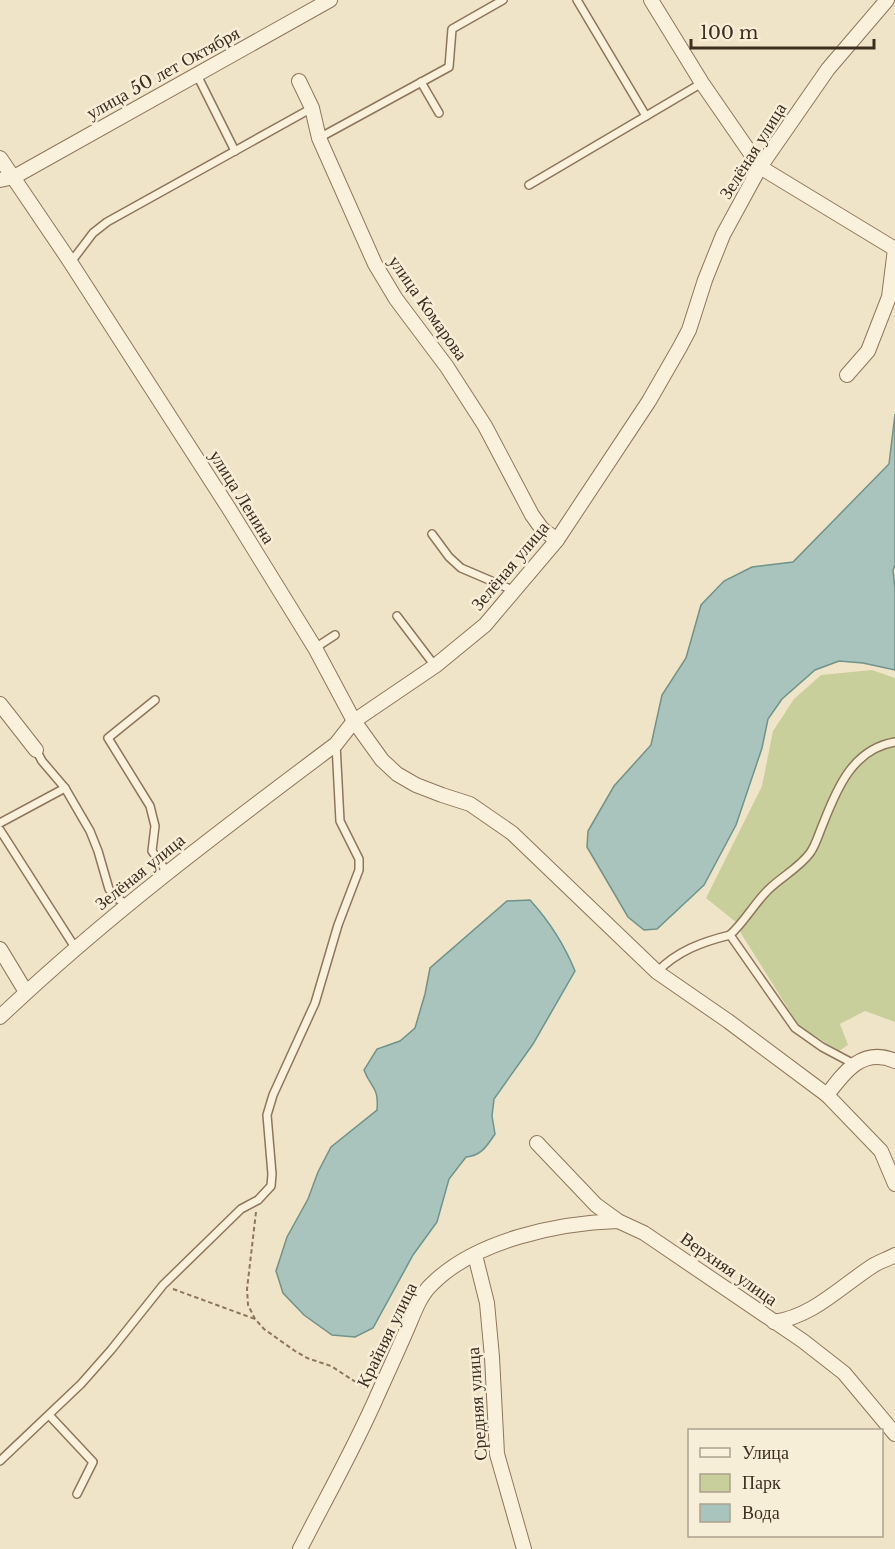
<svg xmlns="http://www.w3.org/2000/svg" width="895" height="1549" font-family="'Libre Baskerville',serif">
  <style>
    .green { fill: #c9cf9b }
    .water { fill: #a9c4bc; stroke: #6f938a; stroke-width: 1.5 }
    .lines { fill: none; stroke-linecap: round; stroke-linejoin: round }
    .service-casing { stroke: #8d765c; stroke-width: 10 }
    .minor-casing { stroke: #8d765c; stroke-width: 16 }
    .path { stroke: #8d765c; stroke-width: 2; stroke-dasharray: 4.5 3; stroke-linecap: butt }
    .service { stroke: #faf1dc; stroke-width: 7 }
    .minor { stroke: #faf1dc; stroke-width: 14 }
    .labels { text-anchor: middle; stroke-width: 5; stroke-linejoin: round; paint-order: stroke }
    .street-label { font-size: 18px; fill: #3d2e20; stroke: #f7eed8 }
  </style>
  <rect width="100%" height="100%" fill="#f0e4c8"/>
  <path class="green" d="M872,670L895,678V1022L865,1011L840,1024L848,1045L839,1051L799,1026L742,935L737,923L706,898L762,786L773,731L794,699L821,675Z"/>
  <g class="water">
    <path d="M895,414V565L893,570L895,589V670L863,663L839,661L815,670L782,699L768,719L762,748L736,825L704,885L657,929L644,930L628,917L587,847L588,831L614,786L651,745L662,695L686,658L701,605L724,581L752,567L793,562L889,464Z"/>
    <path d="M530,900C550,922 564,944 575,971L533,1044L494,1099L492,1116L495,1134C487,1146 481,1156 466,1157L449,1179L437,1222L413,1255L373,1328L355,1337L332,1335L304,1315L283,1293L276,1271L287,1237L308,1199L318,1172L331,1147L377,1110C379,1086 371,1089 364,1070L377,1049L400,1041L415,1028L425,994L430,968L507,901Z"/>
  </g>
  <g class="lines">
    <defs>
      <g id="service">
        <path d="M577,0L646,116"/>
        <path d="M197,75L235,151"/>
        <path d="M421,82L439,113"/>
        <path d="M319,138L449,67L452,29L503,0"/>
        <path d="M529,185L702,83"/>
        <path d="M71,262L93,233L107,222L312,108"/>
        <path d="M432,534L449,557L461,568L515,591"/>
        <path d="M397,616L435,666"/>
        <path d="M315,648L335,635"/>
        <path d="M155,700L108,738L150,806L155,826L152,851L167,872"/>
        <path d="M36,750L42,761L65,788L90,831L98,851L109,889L116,898L127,904"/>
        <path d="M0,823L65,788"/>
        <path d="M0,830L76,949"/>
        <path d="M657,972C677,951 702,942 730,935"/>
        <path d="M854,1064L822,1047L795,1028L730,935C745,921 754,904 768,890C781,877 799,868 810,853C816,845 819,833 823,824C837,788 853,749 895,742"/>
        <path d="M49,1415L93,1462L77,1494"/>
        <path d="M0,1461L81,1384L111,1350L163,1285L241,1209L258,1200L271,1186L272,1174L267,1115L273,1095L315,1003L338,925L359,870V859L340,821L336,744"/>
      </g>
      <g id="minor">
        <path d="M651,0L702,83L760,167L895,249L889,297L868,351L847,375"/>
        <path d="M299,81L312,108L319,138L375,264L396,299L447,367L485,426L532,515L542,529L557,540"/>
        <path d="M0,158L67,257L228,507L315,648L354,721L382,760L397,774L416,785L442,795L470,804L512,833L657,972L728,1021L827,1095L881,1151L895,1184"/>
        <path d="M0,180L14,177L330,0"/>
        <path d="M0,704L36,750"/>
        <path d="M0,949L26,992"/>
        <path d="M0,1017C105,917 220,831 336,744L354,721L435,666L485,625L557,540L649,401L680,347L689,330L705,280L723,235L760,167L828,69L887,0"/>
        <path d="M827,1095C845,1071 863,1047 895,1061"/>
        <path d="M537,1143L596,1205L618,1221L644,1233L803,1341L844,1373L895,1434"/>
        <path d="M475,1255L487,1303L492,1357L497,1454L524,1549"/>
        <path d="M774,1322C814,1316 841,1286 874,1265C881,1261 888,1259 895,1255"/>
        <path d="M300,1549C326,1498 355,1447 378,1394C388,1372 398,1350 408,1327C414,1313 420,1295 432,1284C476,1240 558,1223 618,1221"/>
      </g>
    </defs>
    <use href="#service" class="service-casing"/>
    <use href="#minor" class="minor-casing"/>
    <g class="path">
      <path d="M256,1212L247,1289L248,1305L255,1319L264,1329L295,1351L307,1358L331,1366L368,1390"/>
      <path d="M173,1289L255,1319"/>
    </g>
    <use href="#service" class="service"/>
    <use href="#minor" class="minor"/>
  </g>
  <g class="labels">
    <g class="street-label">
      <text transform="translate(163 73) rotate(-29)" y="6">улица 50 лет Октября</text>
      <text transform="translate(753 151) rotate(-58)" y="6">Зелёная улица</text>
      <text transform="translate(428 308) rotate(55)" y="6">улица Комарова</text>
      <text transform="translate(242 497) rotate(58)" y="6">улица Ленина</text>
      <text transform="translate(510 566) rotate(-50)" y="6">Зелёная улица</text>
      <text transform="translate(140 872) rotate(-39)" y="6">Зелёная улица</text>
      <text transform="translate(729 1269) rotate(35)" y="6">Верхняя улица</text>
      <text transform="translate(387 1335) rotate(-64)" y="6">Крайняя улица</text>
      <text transform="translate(477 1404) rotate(-94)" y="6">Средняя улица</text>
    </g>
  </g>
  <rect x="688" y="1429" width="195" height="108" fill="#f7eed8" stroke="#ada18e" stroke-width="1.5"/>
  <rect x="700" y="1448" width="30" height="9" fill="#faf1dc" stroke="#ada18e" stroke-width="1.5"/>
  <text x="742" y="1459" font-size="18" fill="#3d2e20">Улица</text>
  <rect x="700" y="1474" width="30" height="18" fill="#c9cf9b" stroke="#ada18e" stroke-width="1.5"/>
  <text x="742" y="1489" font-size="18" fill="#3d2e20">Парк</text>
  <rect x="700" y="1504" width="30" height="18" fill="#a9c4bc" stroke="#ada18e" stroke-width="1.5"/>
  <text x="742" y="1519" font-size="18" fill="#3d2e20">Вода</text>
  <path d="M691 39v9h183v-9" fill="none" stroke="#3d2e20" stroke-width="3"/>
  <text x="700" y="39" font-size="18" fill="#3d2e20" stroke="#f7eed8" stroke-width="4.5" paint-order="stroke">100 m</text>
</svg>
